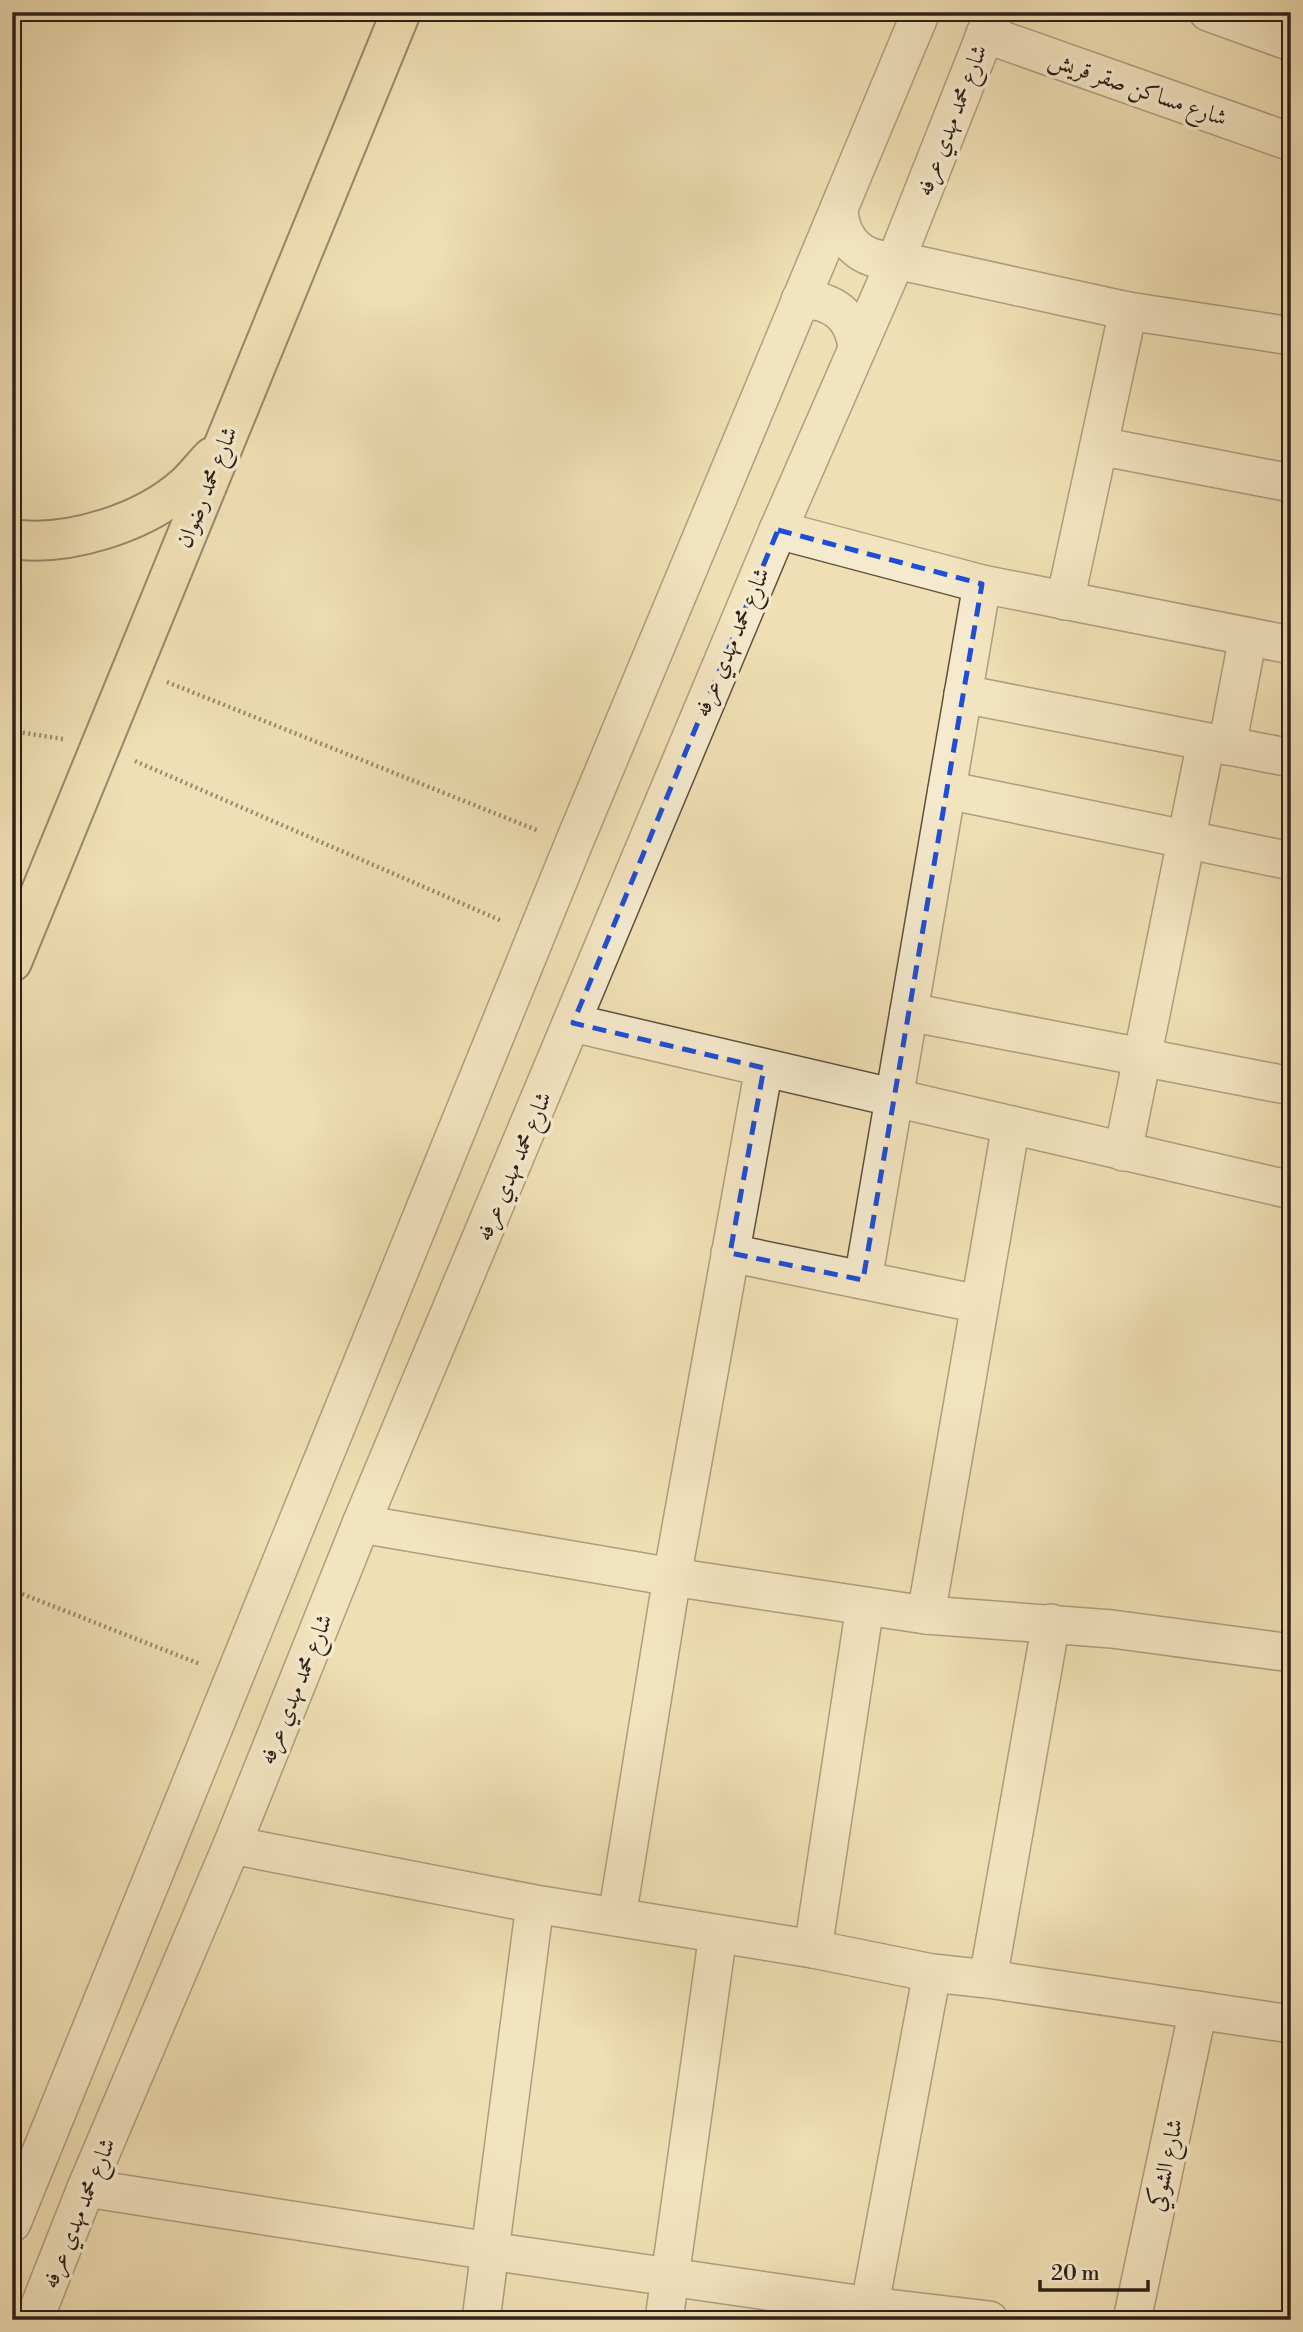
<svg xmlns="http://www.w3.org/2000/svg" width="1303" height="2332" font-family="'Libre Bodoni',Amiri,serif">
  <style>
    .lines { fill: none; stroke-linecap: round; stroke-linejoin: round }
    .minor-casing { stroke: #5e503f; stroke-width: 40 }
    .major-casing { stroke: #2e2018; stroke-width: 42 }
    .path { stroke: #2e2018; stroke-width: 4.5; stroke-dasharray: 2 3.5; stroke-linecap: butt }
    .minor { stroke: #f5eace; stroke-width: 37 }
    .major { stroke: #f0dfb4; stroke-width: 38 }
    .marked { fill: none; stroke: #1d4ed8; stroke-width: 5; stroke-dasharray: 14 9; stroke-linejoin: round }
    .labels { text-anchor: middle; stroke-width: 7; stroke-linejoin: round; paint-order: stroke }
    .street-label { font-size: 23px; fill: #2e2018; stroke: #f5eace }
  </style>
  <rect width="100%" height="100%" fill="#f0dfb4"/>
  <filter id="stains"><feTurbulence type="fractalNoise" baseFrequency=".00286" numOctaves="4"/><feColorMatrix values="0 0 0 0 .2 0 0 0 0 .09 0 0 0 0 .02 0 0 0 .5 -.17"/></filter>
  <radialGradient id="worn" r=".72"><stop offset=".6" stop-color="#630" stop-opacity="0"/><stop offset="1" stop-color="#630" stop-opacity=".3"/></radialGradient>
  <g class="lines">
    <defs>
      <g id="minor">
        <path d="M1208,12L1291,42"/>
        <path d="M985,34L1291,142"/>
        <path d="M839,213C843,244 864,262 896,260L1128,311L1291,336"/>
        <path d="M800,300C832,299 853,315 857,347"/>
        <path d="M1099,446L1291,483"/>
        <path d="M778,530L982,584L1291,645"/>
        <path d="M1065,601L1128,311"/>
        <path d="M963,694L1291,758"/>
        <path d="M1227,746L1248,637"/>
        <path d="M947,790L1291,861"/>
        <path d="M909,1012L1291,1086"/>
        <path d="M573,1023L1291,1190"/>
        <path d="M1123,1152L1206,742"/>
        <path d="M730,1253L979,1304"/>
        <path d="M863,1280L982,584"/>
        <path d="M361,1524L672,1577L926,1615L1112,1629L1291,1653"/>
        <path d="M926,1615L1011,1125"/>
        <path d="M232,1845L535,1904L813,1949L932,1973L988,1979L1291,2024"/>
        <path d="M617,1917L672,1577L764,1068"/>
        <path d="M813,1949L865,1606"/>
        <path d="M988,1979L1051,1623"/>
        <path d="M86,2188L490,2251L870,2306L989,2320"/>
        <path d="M12,2223L573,845L921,12"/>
        <path d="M34,2320L86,2188L232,1845L361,1524L778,530L896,260L994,12"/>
        <path d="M481,2320L535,1904"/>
        <path d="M664,2320L718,1934"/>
        <path d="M867,2320L932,1973"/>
        <path d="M1132,2320L1198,2010"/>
      </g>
      <g id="major">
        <path d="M12,539C68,547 144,523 186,485C195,477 203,466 212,457"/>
        <path d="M12,962L401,12"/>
      </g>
    </defs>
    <use href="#minor" class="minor-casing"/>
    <use href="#major" class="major-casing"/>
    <g class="path">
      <path d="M167,682L539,831"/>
      <path d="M12,731L63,739"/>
      <path d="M135,761L502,921"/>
      <path d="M12,1590L200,1664"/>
    </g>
    <use href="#minor" class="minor"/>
    <use href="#major" class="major"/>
  </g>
  <path d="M0 0H1303V2332H0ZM778,530L982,584L863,1280L730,1253L764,1068L573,1023Z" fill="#f0dfb4" fill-opacity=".55" fill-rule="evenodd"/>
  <path class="marked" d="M778,530L982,584L863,1280L730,1253L764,1068L573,1023Z"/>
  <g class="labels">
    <g class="street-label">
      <text transform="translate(1138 88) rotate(19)" y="8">شارع مساكن صقر قريش</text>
      <text transform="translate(951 120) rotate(-69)" y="8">شارع محمد مهدي عرفه</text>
      <text transform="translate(206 487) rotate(-68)" y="8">شارع محمد رضوان</text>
      <text transform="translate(731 642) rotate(-67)" y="8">شارع محمد مهدي عرفه</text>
      <text transform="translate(513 1166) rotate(-67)" y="8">شارع محمد مهدي عرفه</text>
      <text transform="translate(295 1689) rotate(-68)" y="8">شارع محمد مهدي عرفه</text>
      <text transform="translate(1165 2165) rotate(-78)" y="8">شارع الشوكي</text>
      <text transform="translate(78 2213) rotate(-68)" y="8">شارع محمد مهدي عرفه</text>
    </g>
  </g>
  <rect width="1303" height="2332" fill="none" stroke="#f0dfb4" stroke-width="42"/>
  <rect x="14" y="14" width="1275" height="2304" fill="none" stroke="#2e2018" stroke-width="3.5"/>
  <rect x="21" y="21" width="1261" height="2290" fill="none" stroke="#2e2018" stroke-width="2"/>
  <path d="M1040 2280v10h108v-10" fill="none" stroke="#2e2018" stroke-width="3.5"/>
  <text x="1051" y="2280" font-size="21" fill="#2e2018" stroke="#f5eace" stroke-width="5" paint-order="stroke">20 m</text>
  <rect width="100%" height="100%" filter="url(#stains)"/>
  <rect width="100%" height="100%" fill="url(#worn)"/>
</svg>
